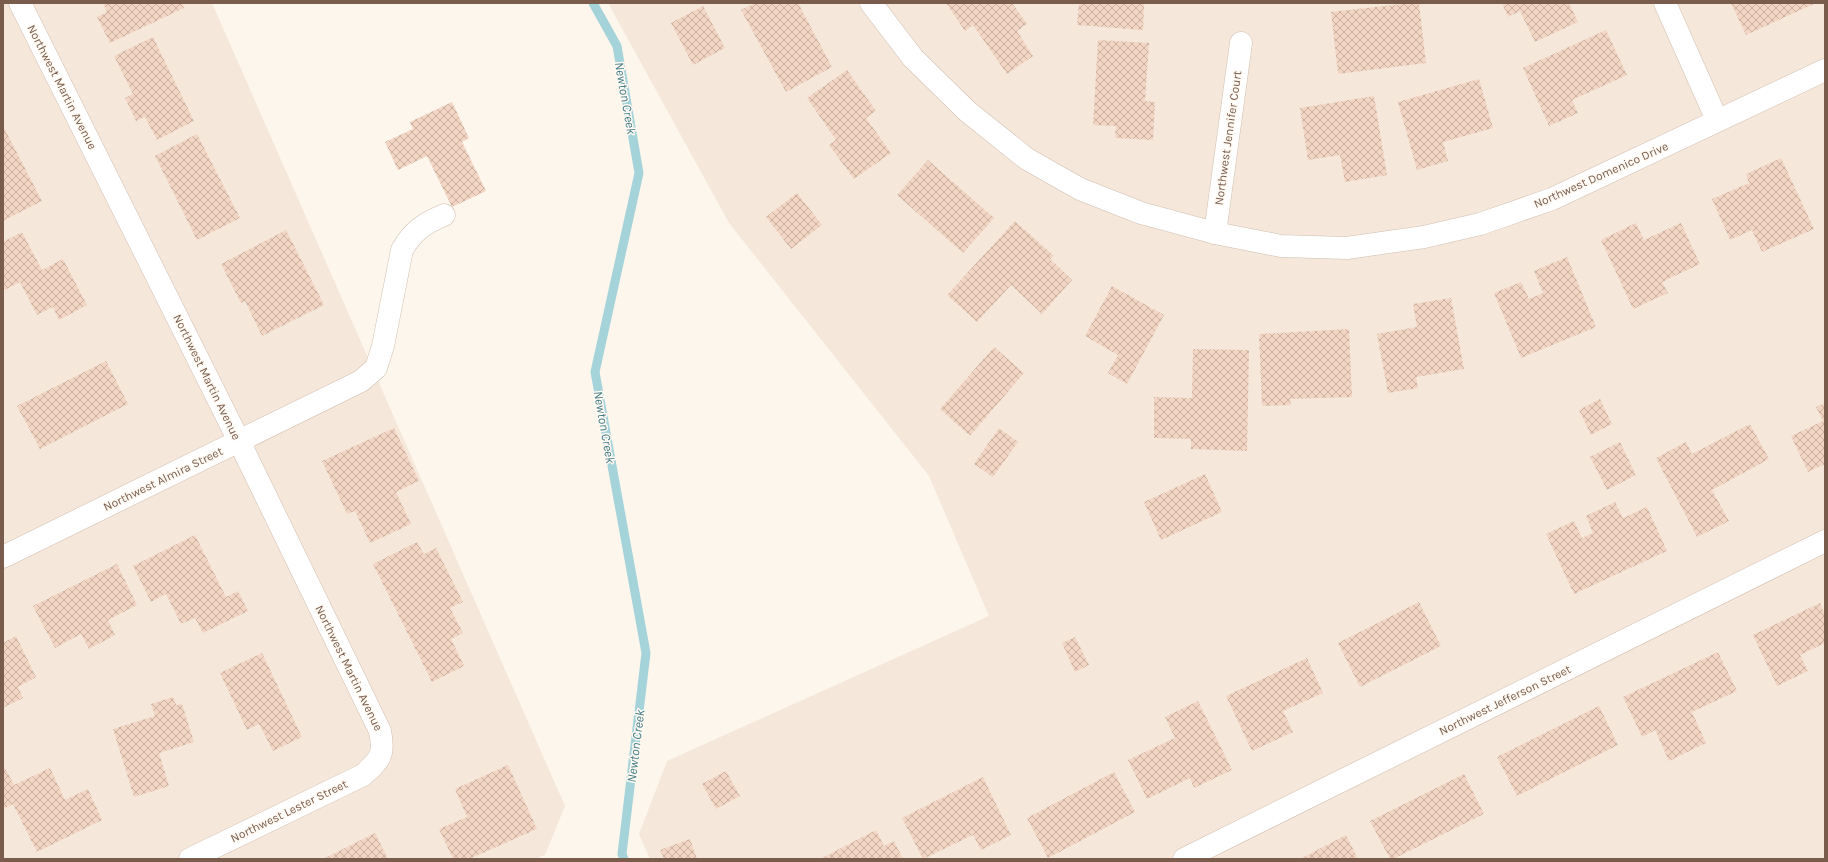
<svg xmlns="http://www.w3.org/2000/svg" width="1828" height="862" font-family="Karla,sans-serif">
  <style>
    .residential { fill: #f5e8da }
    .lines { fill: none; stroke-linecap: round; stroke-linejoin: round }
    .stream { stroke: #a5d3da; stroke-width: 9 }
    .building { fill: url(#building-cross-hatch) }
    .minor-casing { stroke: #d1beb0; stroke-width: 23 }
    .minor { stroke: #fff; stroke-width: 22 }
    .labels { text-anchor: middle; stroke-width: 3; stroke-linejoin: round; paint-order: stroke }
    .street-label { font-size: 12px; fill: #7a5c4d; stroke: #fffaf3 }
    .water-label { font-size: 13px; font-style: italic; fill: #437c86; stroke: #fffaf3 }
  </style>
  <defs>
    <pattern id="building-cross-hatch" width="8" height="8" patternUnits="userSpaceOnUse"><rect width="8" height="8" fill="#f3d5c3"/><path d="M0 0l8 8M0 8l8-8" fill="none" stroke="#cab0a1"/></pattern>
  </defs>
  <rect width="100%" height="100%" fill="#fdf6ec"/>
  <g class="residential">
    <path d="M3,3H212L565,806L545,855L536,859H3Z"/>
    <path d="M608,3H1825V859H650L639,834L667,761L989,616L929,476L729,223Z"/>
  </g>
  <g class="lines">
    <path class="stream" d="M593,3L617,46L639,173L595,372L646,653L622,854L624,859"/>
  </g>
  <g class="building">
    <path d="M103,3H182L184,8L110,43L97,17L107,12Z"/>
    <path d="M755,3H798L832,67L786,92L741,10Z"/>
    <path d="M946,3H1012L1027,24L1017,31L1033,56L1007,74L973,25L965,31Z"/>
    <path d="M1079,3H1144L1143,30L1077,25Z"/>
    <path d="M1411,3H1419L1426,63L1338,74L1331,12Z"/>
    <path d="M1502,3H1569L1578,22L1535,42L1520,11L1508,17Z"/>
    <path d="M1731,3H1816L1746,35Z"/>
    <path d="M703,6L725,48L693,65L671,23Z"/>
    <path d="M1606,30L1627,75L1572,100L1578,113L1549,126L1523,68Z"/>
    <path d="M153,37L194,121L157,140L145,117L136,121L125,98L133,94L114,56Z"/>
    <path d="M1098,40L1149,43L1145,101L1155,102L1153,140L1115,138L1116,126L1093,125Z"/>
    <path d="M847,70L876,111L866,118L891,153L854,179L829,145L836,140L807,98Z"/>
    <path d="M1479,79L1493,128L1443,142L1448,161L1417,170L1398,102Z"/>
    <path d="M1374,96L1387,175L1345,182L1340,155L1308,160L1300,108Z"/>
    <path d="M452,102L469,138L462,142L486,191L452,207L427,156L398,170L385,142L413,129L410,122Z"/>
    <path d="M3,126L42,201L3,221Z"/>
    <path d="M197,134L240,218L197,240L155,156Z"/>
    <path d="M1781,158L1814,229L1762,252L1752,230L1730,240L1712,199L1749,183L1746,174Z"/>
    <path d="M928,160L994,218L963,253L897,195Z"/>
    <path d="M797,193L822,225L791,249L766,217Z"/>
    <path d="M1015,221L1054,256L1050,259L1072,280L1042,314L1011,285L977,322L947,295Z"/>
    <path d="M1636,223L1644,240L1681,223L1700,264L1662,282L1668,293L1633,309L1601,240Z"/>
    <path d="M286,230L324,305L262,336L245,301L241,303L221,264Z"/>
    <path d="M22,232L42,270L63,259L87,305L59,320L53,307L37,315L20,282L3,291V242Z"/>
    <path d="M1567,257L1596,327L1521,358L1494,293L1521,282L1529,299L1543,293L1534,271Z"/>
    <path d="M1112,286L1164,315L1127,384L1108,373L1118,355L1085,336Z"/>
    <path d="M1451,298L1464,369L1416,377L1418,388L1388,393L1377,334L1417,327L1413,304Z"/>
    <path d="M1349,329L1352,397L1290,399L1291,405L1262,406L1259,334Z"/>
    <path d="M994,347L1024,373L970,436L940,409Z"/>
    <path d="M1193,349L1249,350L1247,451L1191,449V439L1154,438V397L1192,398Z"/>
    <path d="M106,361L128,404L40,449L17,406Z"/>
    <path d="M1600,399L1612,424L1591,435L1579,410Z"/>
    <path d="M1825,403V464L1808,472L1791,436L1823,421L1816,407Z"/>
    <path d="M1750,424L1769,459L1712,490L1729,521L1697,537L1656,458L1686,442L1692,454Z"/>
    <path d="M394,428L419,481L396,492L411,524L370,543L355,511L347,514L322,461Z"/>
    <path d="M999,428L1018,442L993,477L974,464Z"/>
    <path d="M1620,442L1636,475L1607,490L1590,457Z"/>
    <path d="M1205,474L1222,512L1161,540L1144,502Z"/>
    <path d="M1615,502L1623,518L1647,507L1667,551L1574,594L1546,534L1574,521L1582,538L1593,533L1586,516Z"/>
    <path d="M195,535L226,597L238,591L248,611L203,633L195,618L181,624L166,594L151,602L133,566Z"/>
    <path d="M417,542L424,554L436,548L463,602L450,608L463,633L451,639L464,666L432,682L373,564Z"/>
    <path d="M117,564L137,605L108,620L115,635L89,649L81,634L55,648L33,606Z"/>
    <path d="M1419,602L1441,646L1360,687L1338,643Z"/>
    <path d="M1820,603L1825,614V643L1800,655L1808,671L1777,686L1753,635Z"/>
    <path d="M16,636L36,677L18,687L23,698L3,708V643Z"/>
    <path d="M1075,637L1089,665L1075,672L1062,643Z"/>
    <path d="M1718,652L1737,691L1692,712L1706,743L1669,761L1655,730L1642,737L1623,697Z"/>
    <path d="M262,653L302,737L273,751L259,724L247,730L220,673Z"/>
    <path d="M1307,658L1323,693L1283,711L1293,732L1252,751L1226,696Z"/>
    <path d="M173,697L176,705L182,704L194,742L159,753L169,786L134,797L113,729L155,716L151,704Z"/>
    <path d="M1198,701L1232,770L1194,788L1190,778L1147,799L1128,760L1175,738L1165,717Z"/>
    <path d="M1599,706L1618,745L1517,796L1497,757Z"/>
    <path d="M508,765L537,829L469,859H453L439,829L467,817L455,789Z"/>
    <path d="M5,768L14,785L50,768L65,800L88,789L102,820L37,852L13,804L5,808L3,805V769Z"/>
    <path d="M726,771L740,796L716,809L702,784Z"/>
    <path d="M1114,772L1135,812L1048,858L1027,818Z"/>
    <path d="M1464,774L1484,814L1393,859H1390L1370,821Z"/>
    <path d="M983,777L1011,835L981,850L973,835L923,859L902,818Z"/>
    <path d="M876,830L884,846L894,841L903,859H820Z"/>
    <path d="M375,833L388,859H323Z"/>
    <path d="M1346,835L1358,859H1300Z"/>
    <path d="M690,839L697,859H664L660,850Z"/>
  </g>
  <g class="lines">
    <defs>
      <g id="minor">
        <path d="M20,3L239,441L380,731C385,755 380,760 363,775L190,859"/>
        <path d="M871,3L913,58L967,111L1027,159L1080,189L1141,213L1215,233L1281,246L1347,248L1424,237L1480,224L1552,199L1825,70"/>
        <path d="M1665,3L1717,120"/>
        <path d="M1215,233L1241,43"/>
        <path d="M3,557L361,381L376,368L383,346L402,250C413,231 423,224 444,215"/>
        <path d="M1184,859L1825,541"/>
      </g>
    </defs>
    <use href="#minor" class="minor-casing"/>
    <use href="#minor" class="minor"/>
  </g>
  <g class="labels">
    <g class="street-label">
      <text transform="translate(62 87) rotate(63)" y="4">Northwest Martin Avenue</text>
      <text transform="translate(1228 138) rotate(-82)" y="4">Northwest Jennifer Court</text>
      <text transform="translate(1601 175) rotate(-24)" y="4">Northwest Domenico Drive</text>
      <text transform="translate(207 377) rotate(64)" y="4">Northwest Martin Avenue</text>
      <text transform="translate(163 479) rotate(-26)" y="4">Northwest Almira Street</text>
      <text transform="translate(349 668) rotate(64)" y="4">Northwest Martin Avenue</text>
      <text transform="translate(1505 700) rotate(-26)" y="4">Northwest Jefferson Street</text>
      <text transform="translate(289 811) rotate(-26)" y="4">Northwest Lester Street</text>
    </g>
    <g class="water-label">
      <text transform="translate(626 98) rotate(80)" y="5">Newton Creek</text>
      <text transform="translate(605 427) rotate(80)" y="5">Newton Creek</text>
      <text transform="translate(635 746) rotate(-83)" y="5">Newton Creek</text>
    </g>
  </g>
  <rect width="1828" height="862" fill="none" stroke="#7a5c4d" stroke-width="8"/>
</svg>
